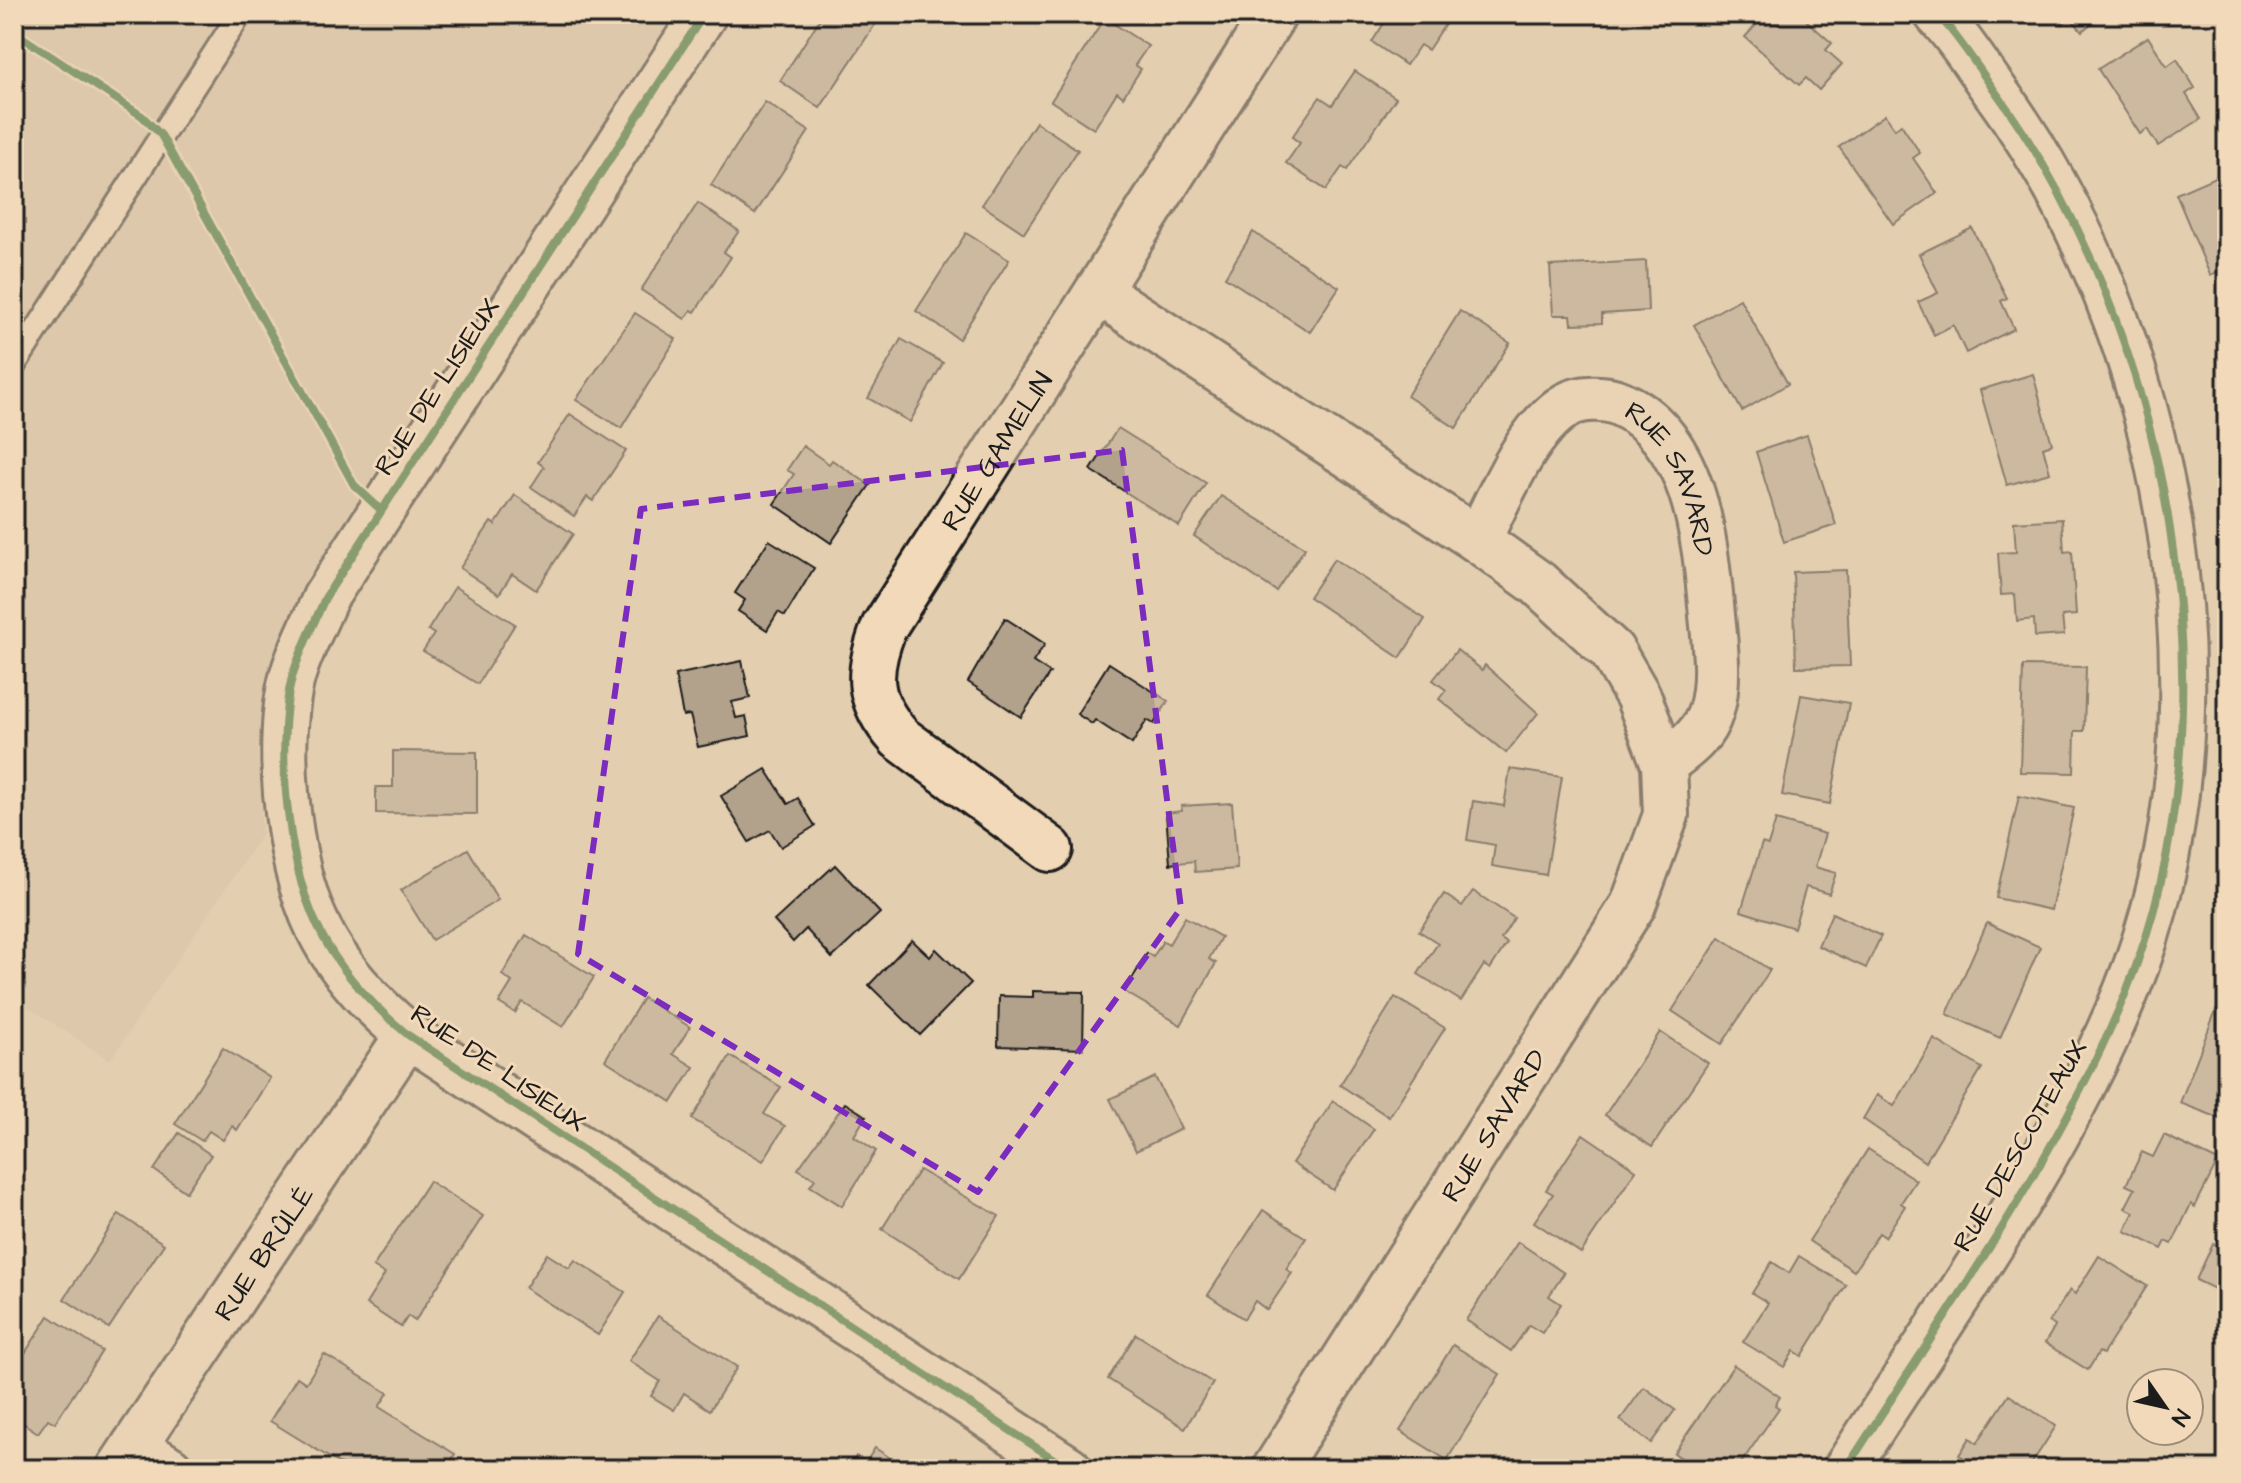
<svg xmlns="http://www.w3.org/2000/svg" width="2241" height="1483" font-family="'Architects Daughter',sans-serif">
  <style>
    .built { fill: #d5c0a5 }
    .building { fill: #b2a18b; stroke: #1c1c1c; stroke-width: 2 }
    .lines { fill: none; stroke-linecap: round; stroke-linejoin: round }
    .service-casing { stroke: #1c1c1c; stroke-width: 28 }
    .minor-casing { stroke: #1c1c1c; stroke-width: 50 }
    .service { stroke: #f1d9b9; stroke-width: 22 }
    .minor { stroke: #f1d9b9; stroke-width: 44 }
    .cycleway-casing { stroke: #f1d9b9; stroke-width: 13 }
    .cycleway { stroke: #1b5e20; stroke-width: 8 }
    .marked { fill: none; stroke: #7b2cbf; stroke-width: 6; stroke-dasharray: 16 10; stroke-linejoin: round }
    .labels { text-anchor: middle; stroke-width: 6; stroke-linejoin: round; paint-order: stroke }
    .street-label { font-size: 28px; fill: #1c1c1c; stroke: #f1d9b9 }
  </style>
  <rect width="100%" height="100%" fill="#e4ceb0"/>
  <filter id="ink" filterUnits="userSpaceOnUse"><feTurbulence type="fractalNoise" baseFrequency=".0125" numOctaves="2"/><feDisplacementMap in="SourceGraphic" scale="16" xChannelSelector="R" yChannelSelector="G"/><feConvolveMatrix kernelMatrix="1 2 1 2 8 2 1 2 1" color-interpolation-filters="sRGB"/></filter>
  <g filter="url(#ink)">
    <path class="built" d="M14,14H673L323,560L278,653L265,700L258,745L262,834L110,1060L14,998Z"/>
    <g class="building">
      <path d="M823,14H863L876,23L820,108L780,81Z"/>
      <path d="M1390,14H1452L1428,50L1420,45L1406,65L1372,42Z"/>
      <path d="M1766,14H1799L1832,43L1826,50L1842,64L1819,90L1806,78L1799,85L1745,37Z"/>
      <path d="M2053,14H2103L2082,31L2070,17L2062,24Z"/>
      <path d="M1105,18L1148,46L1135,65L1141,69L1123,97L1117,92L1094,129L1051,101Z"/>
      <path d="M2148,37L2167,66L2177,59L2195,88L2186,94L2201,119L2158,146L2147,129L2140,134L2098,69Z"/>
      <path d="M1355,71L1396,98L1347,170L1342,167L1326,190L1286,163L1300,143L1292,137L1320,97L1332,105Z"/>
      <path d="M765,102L809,131L755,214L711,185Z"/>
      <path d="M1885,115L1895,129L1901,124L1920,153L1913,158L1937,193L1893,224L1839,147Z"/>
      <path d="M1036,122L1078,150L1024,233L982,205Z"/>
      <path d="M2224,173L2227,180V268L2210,275L2176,194Z"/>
      <path d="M698,203L739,231L724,252L731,257L695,312L691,310L685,319L641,290Z"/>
      <path d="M1972,228L2007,298L2001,301L2014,329L1966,353L1953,325L1934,335L1918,302L1938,293L1919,254Z"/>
      <path d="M1253,232L1339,287L1310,332L1225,277Z"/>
      <path d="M966,233L1009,260L959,339L916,311Z"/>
      <path d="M1646,261L1648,311L1602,314V323L1572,324L1571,315H1553L1550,266Z"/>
      <path d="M1740,299L1788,384L1742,411L1694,325Z"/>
      <path d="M1460,311L1510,343L1456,428L1407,396Z"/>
      <path d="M635,313L676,339L621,428L576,400Z"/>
      <path d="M901,339L943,363L910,422L868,398Z"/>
      <path d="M2033,374L2052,444L2043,447L2050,473L2007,485L1980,390Z"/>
      <path d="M570,414L626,451L593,501L587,497L574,516L531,487L544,467L538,462Z"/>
      <path d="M1118,428L1206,483L1179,526L1091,470Z"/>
      <path d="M1807,435L1836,525L1784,542L1756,452Z"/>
      <path d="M803,446L829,464L832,460L870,485L831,543L774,504L794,474L787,470Z"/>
      <path d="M515,495L573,534L536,590L512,574L499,594L460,568L491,522L495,525Z"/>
      <path d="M1221,496L1305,548L1276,591L1194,536Z"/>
      <path d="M2062,519L2064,552L2072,551L2076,615L2062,616L2064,635L2035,637L2034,619L2017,621L2015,594L2001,595L1998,553L2016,552L2014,522Z"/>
      <path d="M769,540L814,568L785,616L778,612L767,630L738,611L745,600L735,593Z"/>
      <path d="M1334,559L1425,619L1400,658L1309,597Z"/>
      <path d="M1846,570L1850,666L1796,667L1793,572Z"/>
      <path d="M455,587L515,624L478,684L423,651L434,634L428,630Z"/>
      <path d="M1005,618L1045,644L1033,662L1050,673L1021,717L968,682Z"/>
      <path d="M1457,650L1482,670L1485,665L1538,713L1506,753L1439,699L1446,690L1433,680Z"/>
      <path d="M742,661L750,698L732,702L736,718L746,716L750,736L698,747L690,715L683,716L675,675Z"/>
      <path d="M1109,663L1168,701L1154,724L1147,720L1132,744L1095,720L1092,724L1077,714Z"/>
      <path d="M2023,666L2086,667L2084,731H2075L2074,773L2020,772Z"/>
      <path d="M1801,695L1849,703L1830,804L1782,795Z"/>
      <path d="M393,751L477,752V814L376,813V787H393Z"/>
      <path d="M766,769L788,804L798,798L815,826L781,847L770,830L749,842L721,796Z"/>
      <path d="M1510,769L1562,777L1546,875L1492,866L1495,845L1467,840L1473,801L1504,806Z"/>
      <path d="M2019,796L2074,808L2051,910L1996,898Z"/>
      <path d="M1232,803L1237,869L1195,872L1194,861L1170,864L1166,813L1182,811L1181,806Z"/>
      <path d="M1776,820L1825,834L1815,867L1836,873L1829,894L1806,887L1794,928L1741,911L1762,843L1768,845Z"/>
      <path d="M468,849L498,900L432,940L401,890Z"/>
      <path d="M835,865L880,913L832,958L806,929L793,942L774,921Z"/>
      <path d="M1473,891L1514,918L1501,939L1507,943L1490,969L1484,965L1461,1001L1418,974L1438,943L1419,931L1444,894L1462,906Z"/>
      <path d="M1832,913L1881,936L1866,968L1818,946Z"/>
      <path d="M1185,917L1221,937L1209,959L1216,963L1181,1025L1125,992L1147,953L1153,957L1163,941L1169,944Z"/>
      <path d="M1987,923L2040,947L2000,1038L1947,1014Z"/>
      <path d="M526,935L594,977L563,1027L522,1002L515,1013L499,1003L512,982L502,975Z"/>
      <path d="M1720,937L1770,970L1722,1044L1672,1011Z"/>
      <path d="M912,940L930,957L936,949L971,983L920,1035L869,985Z"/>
      <path d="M1033,991L1084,992L1083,1049L998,1046L999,996L1033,997Z"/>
      <path d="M1395,997L1445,1028L1389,1117L1340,1085Z"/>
      <path d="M643,998L690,1027L673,1054L694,1067L672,1102L605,1060Z"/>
      <path d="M2216,1010L2227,1014V1121L2180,1103Z"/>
      <path d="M1660,1032L1708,1063L1652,1147L1605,1115Z"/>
      <path d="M1934,1039L1982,1068L1925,1162L1863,1119L1877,1095L1894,1106Z"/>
      <path d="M223,1048L270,1078L237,1130L232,1126L223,1140L209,1131L202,1141L175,1124Z"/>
      <path d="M730,1056L781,1087L764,1114L785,1126L763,1161L692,1119Z"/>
      <path d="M1155,1077L1181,1129L1136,1151L1110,1099Z"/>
      <path d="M1333,1101L1374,1129L1333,1190L1292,1163Z"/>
      <path d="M845,1103L866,1116L854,1136L876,1151L842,1206L810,1186L815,1179L798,1169Z"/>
      <path d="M179,1133L211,1155L186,1192L154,1170Z"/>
      <path d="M1583,1134L1636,1170L1581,1253L1534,1222L1553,1194L1546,1190Z"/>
      <path d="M2164,1135L2218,1161L2195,1207L2191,1204L2172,1244L2166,1241L2162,1249L2125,1231L2134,1212L2125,1208L2135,1189L2126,1185L2142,1152L2153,1157Z"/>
      <path d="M1868,1149L1916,1180L1901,1203L1905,1206L1885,1237L1879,1233L1854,1271L1809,1241Z"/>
      <path d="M919,1170L999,1216L959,1279L882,1229Z"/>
      <path d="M429,1181L483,1216L415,1321L408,1316L401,1327L366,1304L385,1274L373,1267Z"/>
      <path d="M1263,1210L1306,1238L1286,1269L1292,1273L1267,1310L1255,1301L1244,1319L1208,1295Z"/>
      <path d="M119,1214L164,1244L109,1328L64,1299Z"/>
      <path d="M1518,1242L1564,1273L1549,1296L1561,1304L1542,1333L1529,1325L1511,1351L1466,1320Z"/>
      <path d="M2213,1244L2227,1251V1295L2196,1280Z"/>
      <path d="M547,1254L569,1268L575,1260L625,1292L598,1335L525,1288Z"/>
      <path d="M1799,1256L1846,1285L1802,1356L1794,1351L1784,1367L1743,1342L1768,1303L1752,1293L1772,1262L1789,1273Z"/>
      <path d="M2099,1256L2147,1286L2103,1354L2099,1352L2088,1370L2045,1343L2055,1326L2049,1322L2070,1290L2075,1294Z"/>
      <path d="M49,1316L102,1351L55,1423L48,1419L38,1433L14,1417V1370Z"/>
      <path d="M658,1316L737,1367L710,1410L684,1393L674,1410L651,1396L660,1381L629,1361Z"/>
      <path d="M1136,1334L1213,1383L1185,1428L1108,1379Z"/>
      <path d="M1453,1345L1500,1374L1447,1460L1400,1431Z"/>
      <path d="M324,1354L388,1393L379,1407L455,1454L446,1469H348L270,1421L297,1377L306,1383Z"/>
      <path d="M1734,1365L1780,1397L1775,1405L1779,1408L1737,1469H1698L1674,1453Z"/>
      <path d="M1644,1387L1675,1410L1651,1443L1620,1420Z"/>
      <path d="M2009,1395L2056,1426L2028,1469H1959L1966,1459L1959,1455L1970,1438L1977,1443Z"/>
      <path d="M875,1448L907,1469H848L856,1456L866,1462Z"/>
    </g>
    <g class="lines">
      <defs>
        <path id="service" d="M14,365L240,14"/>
        <g id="minor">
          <path d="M704,14L325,598C315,622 302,646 294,671C283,705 283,758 286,793C296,902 322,964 408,1035L1069,1469"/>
          <path d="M1099,292L1478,540L1538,583L1612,651L1638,696L1664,764L1666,815L1633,905L1275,1469"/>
          <path id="s1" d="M1478,540C1499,499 1527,428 1567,405C1581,397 1605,397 1619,403C1697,436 1705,542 1712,615C1715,646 1720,680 1711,711C1703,737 1684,749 1664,764"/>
          <path id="s2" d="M1050,849L900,738C866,700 866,673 884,627L1274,14"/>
          <path d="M134,1446L170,1469"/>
          <path id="s3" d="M119,1469L408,1035"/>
          <path d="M1846,1469C1944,1315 2057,1161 2126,992C2241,711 2171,332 1995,91C1976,65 1959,37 1937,14"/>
        </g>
      </defs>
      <use href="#service" class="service-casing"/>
      <use href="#minor" class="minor-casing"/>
      <use href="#service" class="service"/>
      <use href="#minor" class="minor"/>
      <defs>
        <g id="cycleway">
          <path d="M704,14L325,598C315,622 302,646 294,671C283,705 283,758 286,793C296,902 322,964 408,1035L1069,1469"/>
          <path d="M14,32L142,116L161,135L354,485L381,510"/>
          <path d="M1846,1469C1944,1315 2057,1161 2126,992C2241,711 2171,332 1995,91C1976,65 1959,37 1937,14"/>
        </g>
      </defs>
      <use href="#cycleway" class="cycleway-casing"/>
      <use href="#cycleway" class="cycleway"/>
    </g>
  </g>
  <path d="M0 0H2241V1483H0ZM1122,450L1181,908L978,1192L578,954L641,509Z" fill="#e4ceb0" fill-opacity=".55" fill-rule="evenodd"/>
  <path class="marked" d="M1122,450L1181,908L978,1192L578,954L641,509Z"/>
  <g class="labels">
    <g class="street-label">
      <text transform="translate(436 386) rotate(-57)" y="10">RUE DE LISIEUX</text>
      <text dy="10" stroke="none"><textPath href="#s2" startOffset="516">RUE GAMELIN</textPath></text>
      <text dy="10" stroke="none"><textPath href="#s1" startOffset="314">RUE SAVARD</textPath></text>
      <text transform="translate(499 1067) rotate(34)" y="10">RUE DE LISIEUX</text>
      <text transform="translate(1493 1125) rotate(-58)" y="10">RUE SAVARD</text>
      <text transform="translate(2019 1145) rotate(-60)" y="10">RUE DESCOTEAUX</text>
      <text dy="10" stroke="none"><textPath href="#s3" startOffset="260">RUE BRÛLÉ</textPath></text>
    </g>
  </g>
  <rect width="2241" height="1483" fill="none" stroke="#f1d9b9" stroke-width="48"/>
  <rect x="24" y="24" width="2193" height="1435" fill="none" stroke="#1c1c1c" stroke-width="3" filter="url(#ink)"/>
  <g transform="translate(2165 1407) rotate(124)"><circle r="38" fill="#f1d9b9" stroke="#9c8d7a" stroke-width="2"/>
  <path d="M0-6L14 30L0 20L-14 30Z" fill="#1c1c1c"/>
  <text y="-12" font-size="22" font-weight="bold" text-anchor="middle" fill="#1c1c1c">N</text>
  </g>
</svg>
